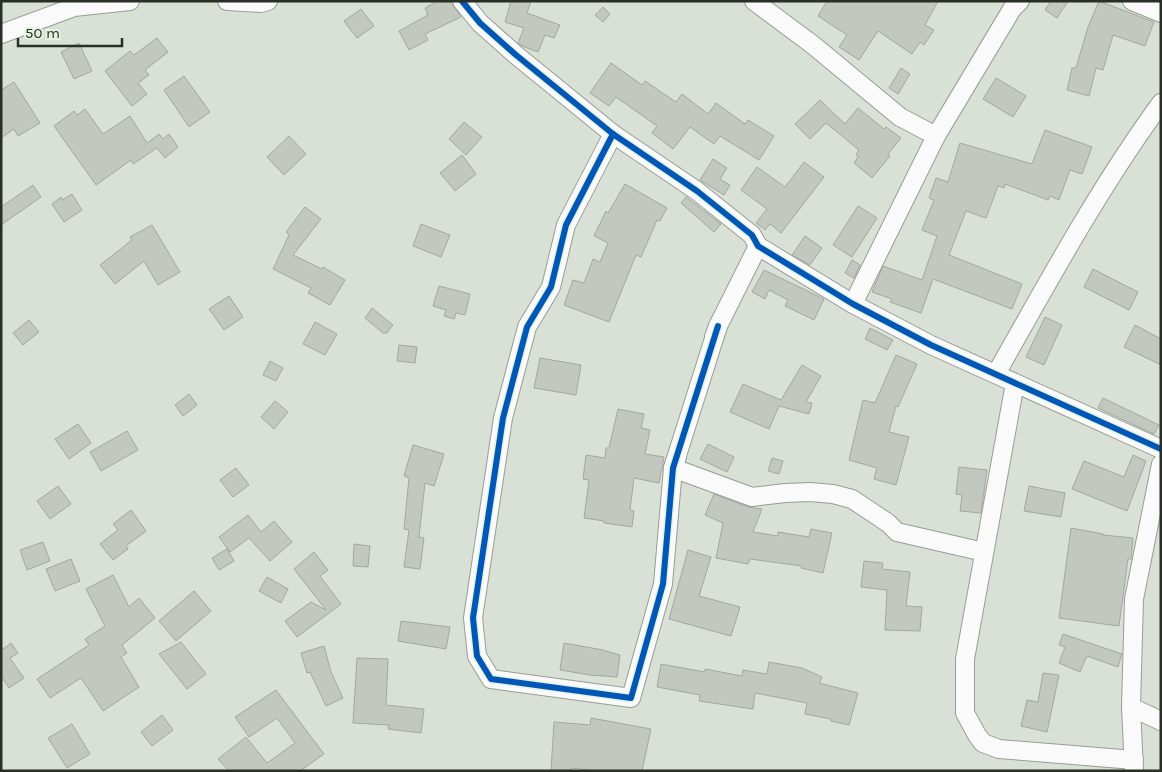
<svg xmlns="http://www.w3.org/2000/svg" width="1162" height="772" font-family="Karla,sans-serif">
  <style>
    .building { fill: #c2c8bf; stroke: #a2a8a0 }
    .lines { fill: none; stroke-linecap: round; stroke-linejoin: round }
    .minor-casing { stroke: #979d95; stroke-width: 20 }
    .minor { stroke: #f9faf9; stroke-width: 18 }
    .cycleway-casing { stroke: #e4f3df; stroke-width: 9 }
    .cycleway { stroke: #0057b8; stroke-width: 6 }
  </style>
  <rect width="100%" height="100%" fill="#d9e1d6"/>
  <g class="building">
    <path d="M438,1H452L454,7L461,17L425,34L428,40L409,50L399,31L428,15L425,8Z"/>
    <path d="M511,1H531L527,13L560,25L554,38L545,35L538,52L522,46L518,43L524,28L505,22Z"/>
    <path d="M827,1H938L925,25L934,30L924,45L920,42L912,54L878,31L859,60L839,47L847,35L818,16Z"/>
    <path d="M1051,1H1068L1057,18L1045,10Z"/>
    <path d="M1099,1L1154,22L1145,46L1113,35L1103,70L1096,68L1089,96L1067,90L1072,68H1076L1088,27Z"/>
    <path d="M603,7L610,14L603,22L595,15Z"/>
    <path d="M361,9L374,26L357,38L344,21Z"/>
    <path d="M157,38L168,52L145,70L149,75L138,83L147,94L132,106L105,71L130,51L134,55Z"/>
    <path d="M79,43L92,71L74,79L61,52Z"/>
    <path d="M611,63L642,85L645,81L676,102L682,94L708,114L716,103L745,124L748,120L774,136L759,160L720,136L714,144L690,127L673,149L652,133L657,126L616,97L609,106L590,93Z"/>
    <path d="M901,68L910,74L898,94L889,88Z"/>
    <path d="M184,76L210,112L189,127L164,90Z"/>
    <path d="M996,78L1026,96L1013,117L983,99Z"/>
    <path d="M14,82L40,123L18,136L14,129L1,138V90Z"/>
    <path d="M820,100L845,124L858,108L884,129L886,127L901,138L888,154L890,156L872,178L854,163L858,157L856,154L859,150L826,123L810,139L795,124Z"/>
    <path d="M85,109L103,134L130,116L147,143L159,134L163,139L169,134L178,147L165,158L157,148L133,164L131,160L96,185L54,126L74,111L77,115Z"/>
    <path d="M464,122L482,137L466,155L449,139Z"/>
    <path d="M1045,130L1092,147L1082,174L1070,170L1059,200L1050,196L1048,200L1005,184L1004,188L998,186L986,218L966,211L949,255L1022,284L1012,309L933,279L921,313L890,302L892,299L872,292L883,266L922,280L937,236L922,230L934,200L929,198L936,178L948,182L960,143L1032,164Z"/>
    <path d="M289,136L306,154L284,175L267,157Z"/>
    <path d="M462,155L476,174L455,191L440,173Z"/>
    <path d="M713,159L727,168L720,179L730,185L724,195L700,180Z"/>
    <path d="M804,162L824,177L781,233L770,224L765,230L756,223L767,209L741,190L757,167L785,187Z"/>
    <path d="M625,184L667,208L660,221L657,220L641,257L636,255L609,322L564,305L573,280L584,283L593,259L600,262L608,243L594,236L606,211L608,213Z"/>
    <path d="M33,185L41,197L1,225V207Z"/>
    <path d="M72,194L82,210L64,222L52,204L61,197L62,200Z"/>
    <path d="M686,197L721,224L714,232L681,203Z"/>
    <path d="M858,206L877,218L852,257L833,245Z"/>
    <path d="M305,207L321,219L293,255L322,269L323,267L345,280L330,305L308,293L311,288L273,269L289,235L286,232Z"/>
    <path d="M421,224L450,235L441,257L413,246Z"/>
    <path d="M152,225L180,272L158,285L144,261L115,284L100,265L132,240L130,237Z"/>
    <path d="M805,236L822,248L810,265L792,255Z"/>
    <path d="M852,260L860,265L854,278L845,273Z"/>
    <path d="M1093,269L1138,292L1129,310L1084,287Z"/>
    <path d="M764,270L824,299L814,320L785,306L788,300L769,290L765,299L752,292Z"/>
    <path d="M439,286L470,294L465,315L456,313L454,319L444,316L446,310L433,306Z"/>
    <path d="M229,296L243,317L224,330L209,309Z"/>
    <path d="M372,308L393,325L387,333H383L365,318Z"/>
    <path d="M1045,317L1062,325L1044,365L1026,357Z"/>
    <path d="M29,320L39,332L23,345L13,333Z"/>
    <path d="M315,322L337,334L325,355L303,344Z"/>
    <path d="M1135,325L1161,339V365L1124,347Z"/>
    <path d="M870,328L893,340L887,350L865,339Z"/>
    <path d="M399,345L417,347L415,363L397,361Z"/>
    <path d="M896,355L917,364L898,407L896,406L889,432L909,437L896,485L874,479L877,468L849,460L863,400L875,403Z"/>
    <path d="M540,358L581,365L576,395L534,388Z"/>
    <path d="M270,361L283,368L276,381L263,375Z"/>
    <path d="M802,365L821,376L806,402L812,403L809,414L779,406L769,429L730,412L743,384L781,400Z"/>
    <path d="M189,394L197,405L183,416L175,405Z"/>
    <path d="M1103,398L1159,425L1154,434L1098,408Z"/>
    <path d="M275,401L288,412L274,429L261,417Z"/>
    <path d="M618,409L644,414L641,428L650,430L645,454L664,457L659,483L634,478L630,510L634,511L632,527L604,523V521L584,518L589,480L583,479L586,455L605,458L606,448H609Z"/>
    <path d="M78,424L91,443L69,459L55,439Z"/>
    <path d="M127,431L138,450L101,471L90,452Z"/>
    <path d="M708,444L734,457L727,472L700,459Z"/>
    <path d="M413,445L444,454L434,486L425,483L419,537L424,538L420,569L404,567L409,530L404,529L409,478L404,476Z"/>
    <path d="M1133,455L1146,461L1127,511L1072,489L1084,461L1124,477Z"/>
    <path d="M772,458L783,461L779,474L768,471Z"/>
    <path d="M959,467L987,470L981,513L960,511L962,495L956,494Z"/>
    <path d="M236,468L249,485L233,497L220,480Z"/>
    <path d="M58,486L71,504L50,519L37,501Z"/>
    <path d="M1029,486L1065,493L1061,517L1024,511Z"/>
    <path d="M714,494L748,507L762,509L753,532L778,536V532L809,537L811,529L832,533L823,573L801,568L802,566L750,559L748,564L716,558L723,523L705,515Z"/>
    <path d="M131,510L146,531L126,546L128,549L113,560L100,544L118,530L113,524Z"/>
    <path d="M248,515L261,532L274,521L292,542L270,561L249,538L230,552L219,537Z"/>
    <path d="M1071,528L1103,534V535L1133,538L1131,559H1128L1119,626L1059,618Z"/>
    <path d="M43,542L50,561L27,570L20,550Z"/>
    <path d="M354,544L370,546L368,567L353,566Z"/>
    <path d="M227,549L234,561L219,570L212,558Z"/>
    <path d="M688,550L711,557L699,596L740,607L731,636L669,619Z"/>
    <path d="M314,552L328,570L320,576L341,604L297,637L285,621L311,602L326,610L294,569Z"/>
    <path d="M71,559L80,581L55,591L46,569Z"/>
    <path d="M864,561L883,563L882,569L910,572L906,606L922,607L920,631L885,630L887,590L861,587Z"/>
    <path d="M113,575L129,607L139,598L155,618L122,645L127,653L121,657L139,687L103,711L81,678L50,698L37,679L89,645L85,639L105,626L86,589Z"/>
    <path d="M267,577L288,589L281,603L259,591Z"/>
    <path d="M194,591L211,611L176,641L159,621Z"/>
    <path d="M401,621L450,627L446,649L398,641Z"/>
    <path d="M1063,634L1122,654L1118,667L1087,656L1080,672L1059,663L1065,647L1059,645Z"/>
    <path d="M181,642L206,674L187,689L159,654Z"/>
    <path d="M11,643L18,653L10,658L24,678L9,688L1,676V646L3,649Z"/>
    <path d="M564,643L603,650L620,655L617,677L590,675L560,670Z"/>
    <path d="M324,646L331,672L343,698L326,706L310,672L307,673L301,653Z"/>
    <path d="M357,658L388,659L386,705L424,709L421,733L388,729L389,725L353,723Z"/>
    <path d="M769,662L802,668L822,677L819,683L858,693L849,725L831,721V719L805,714L807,703L755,693L753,709L699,701L700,695L657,687L661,664L705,672V669L742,676L743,670L767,674Z"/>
    <path d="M1043,673L1059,675L1047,732L1021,726L1027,700L1038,702Z"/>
    <path d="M276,690L324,754L300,771H229L218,759L246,737L267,763L295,743L277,718L249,737L235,717Z"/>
    <path d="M162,715L173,730L152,746L141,732Z"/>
    <path d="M591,718L651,729L642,771H596L571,768V771H551L554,722L590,725Z"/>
    <path d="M72,724L90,754L67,768L48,738Z"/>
  </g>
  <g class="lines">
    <defs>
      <g id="minor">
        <path d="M227,1L261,3L268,1"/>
        <path d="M462,1L480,23L516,55L613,134L697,191L752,235L758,246L853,304L931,345L1161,449"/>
        <path d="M754,1L813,45L900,117L936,136"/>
        <path d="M1132,1L1161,13"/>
        <path d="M1,34L74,7L130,1"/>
        <path d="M613,134L566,225L551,287L527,327L503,418L473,618L477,656L491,679L631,698L663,584L673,468L718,326"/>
        <path d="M853,304L936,136L1012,9L1020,1"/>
        <path d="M714,337L718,326L758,246"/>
        <path d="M996,374C1048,282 1099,188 1161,103"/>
        <path d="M1015,383L965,659V713L977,735L983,743L999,749L1134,760"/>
        <path d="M677,457L673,468L752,497L785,493L810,492L833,494L852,499L888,523L897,532L984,552"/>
        <path d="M1131,707L1161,721"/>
        <path d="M1134,770L1131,707L1134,599L1161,464"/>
      </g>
    </defs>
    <use href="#minor" class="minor-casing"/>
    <use href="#minor" class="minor"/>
    <defs>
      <g id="cycleway">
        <path d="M462,1L480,23L516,55L613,134L697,191L752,235L758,246L853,304L931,345L1161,449"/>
        <path d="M613,134L566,225L551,287L527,327L503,418L473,618L477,656L491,679L631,698L663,584L673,468L718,326"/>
      </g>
    </defs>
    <use href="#cycleway" class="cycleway-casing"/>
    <use href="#cycleway" class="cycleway"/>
  </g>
  <rect width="1162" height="772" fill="none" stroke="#292e27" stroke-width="5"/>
  <path d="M18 38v8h104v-8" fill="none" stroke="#292e27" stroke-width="2.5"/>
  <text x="25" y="38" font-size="15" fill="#292e27" stroke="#e4f3df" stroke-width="4" paint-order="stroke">50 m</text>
</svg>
